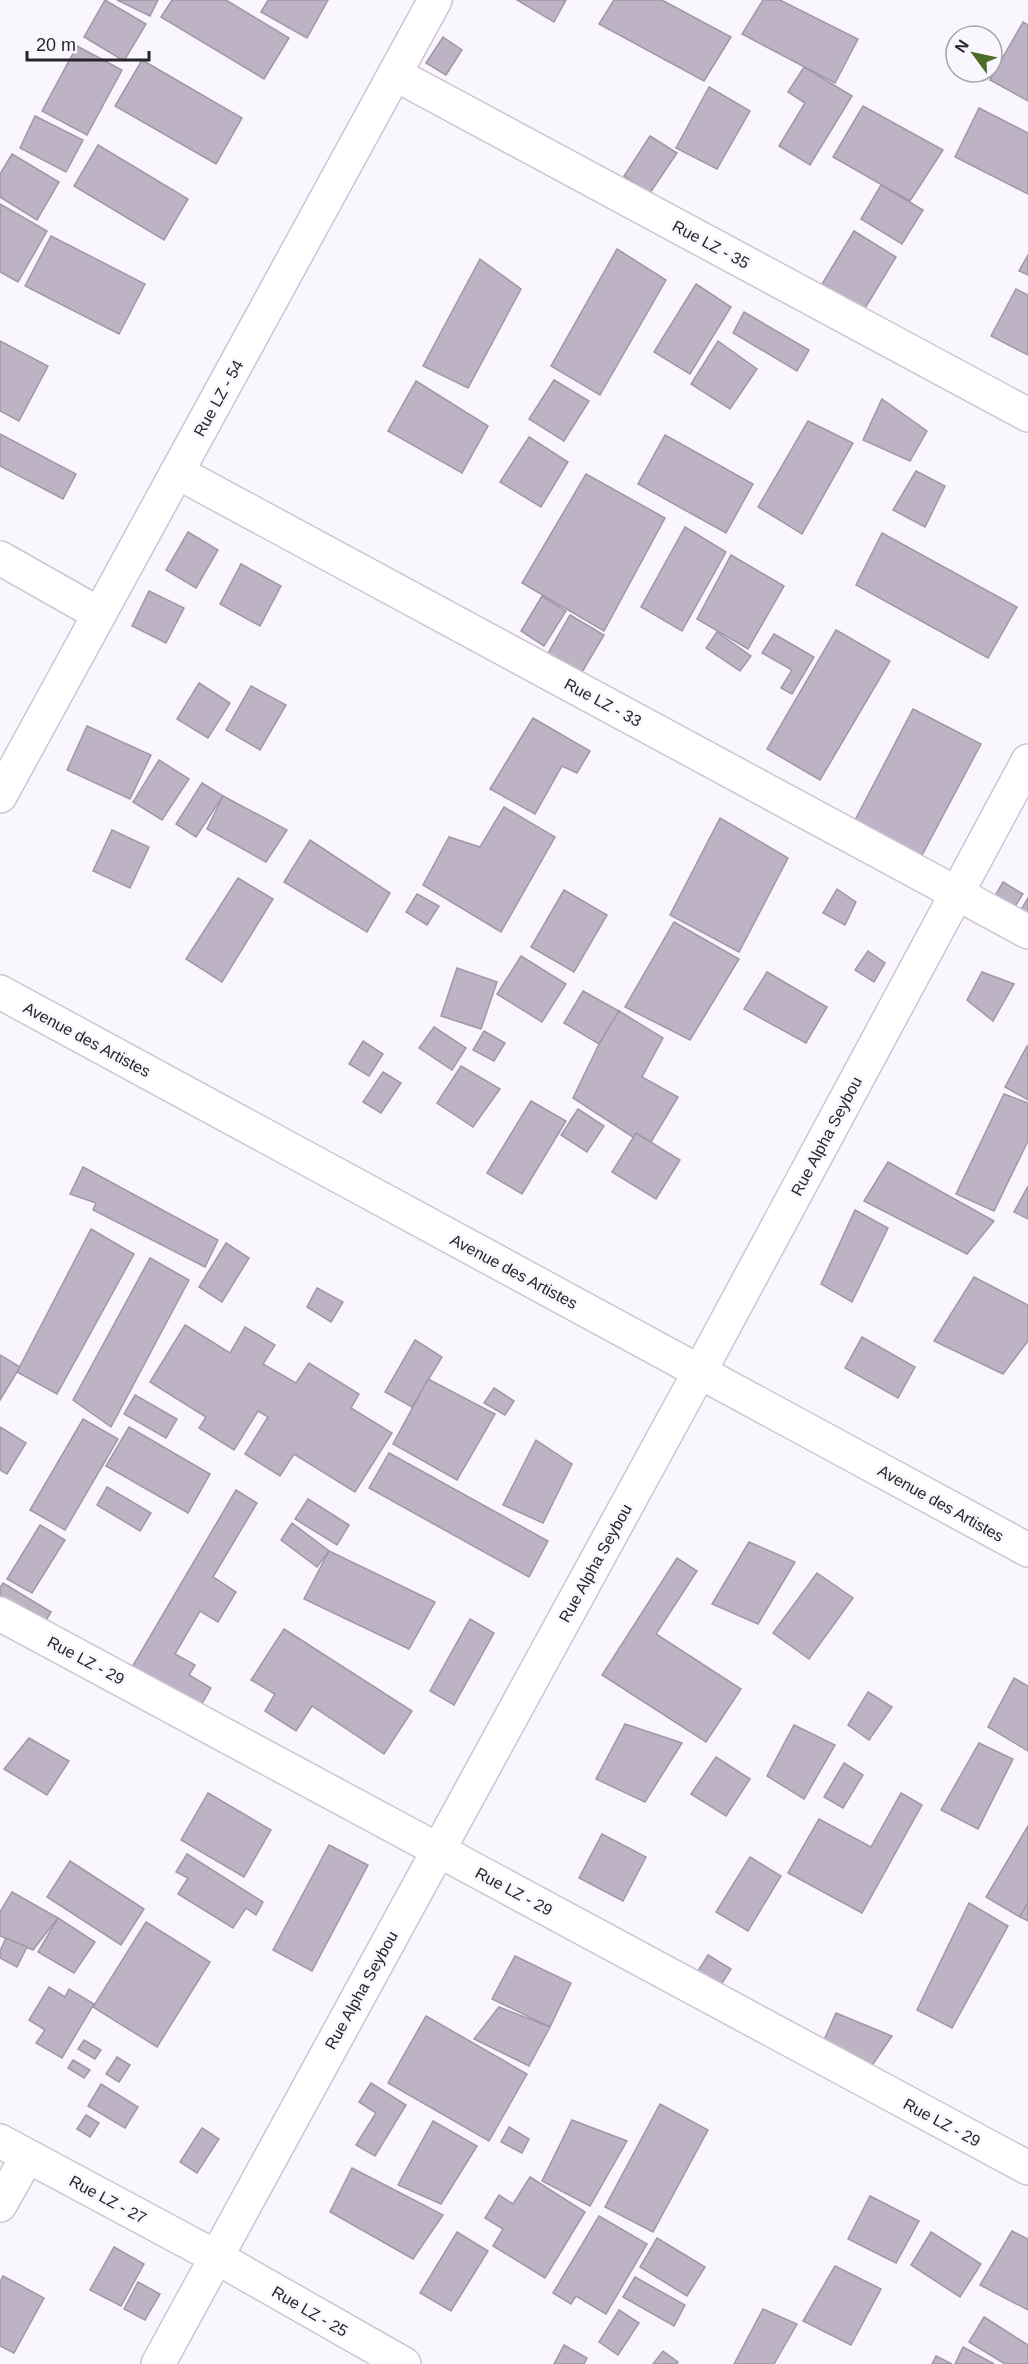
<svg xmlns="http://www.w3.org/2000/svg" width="1028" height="2364" font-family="Helvetica,sans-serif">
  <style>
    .building { fill: #beb3c5; stroke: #a197a8; stroke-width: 1.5 }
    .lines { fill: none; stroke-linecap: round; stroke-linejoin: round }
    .minor-casing { stroke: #cec4d6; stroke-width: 36 }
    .minor { stroke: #fff; stroke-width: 33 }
    .labels { text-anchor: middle; stroke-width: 5; stroke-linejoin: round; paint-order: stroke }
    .street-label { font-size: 16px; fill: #28242b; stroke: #faf6fe }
  </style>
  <rect width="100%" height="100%" fill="#faf6fe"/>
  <g class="building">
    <path d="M105,0L146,24L124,61L84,37Z"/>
    <path d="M117,0H158L150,16Z"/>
    <path d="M172,0H226L289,38L264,79L161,17Z"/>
    <path d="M268,0H328L307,38L261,12Z"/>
    <path d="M517,0H566L554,22Z"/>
    <path d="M614,0H662L731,37L704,81L599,24Z"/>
    <path d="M763,0H780L858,39L835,83L742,34Z"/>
    <path d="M1023,22L1028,25V101L990,80Z"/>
    <path d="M443,37L462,50L446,75L426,63Z"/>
    <path d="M77,46L122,70L87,135L42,111Z"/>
    <path d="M142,60L242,118L216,164L115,106Z"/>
    <path d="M804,67L852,96L810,165L779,146L805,103L788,92Z"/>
    <path d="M709,87L750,111L717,169L676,148Z"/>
    <path d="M863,106L943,150L910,201L833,157Z"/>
    <path d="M979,108L1028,133V194L955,157Z"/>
    <path d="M35,116L83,140L66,172L20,148Z"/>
    <path d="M650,136L677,153L650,193L624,176Z"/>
    <path d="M98,145L188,199L164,240L74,186Z"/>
    <path d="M12,154L59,182L37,220L0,197V174Z"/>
    <path d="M881,185L923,210L902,244L861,219Z"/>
    <path d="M0,204L47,231L18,282L0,272Z"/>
    <path d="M854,231L896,257L864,310L822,284Z"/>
    <path d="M51,236L145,284L119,334L25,286Z"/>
    <path d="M617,249L666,280L600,395L551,366Z"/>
    <path d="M1028,255V275L1019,271Z"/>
    <path d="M480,259L521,289L468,388L423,366Z"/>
    <path d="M696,284L731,307L690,374L654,352Z"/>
    <path d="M1016,289L1028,295V355L991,336Z"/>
    <path d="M744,312L809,350L797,371L733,333Z"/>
    <path d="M0,341L48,366L19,421L0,411Z"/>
    <path d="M718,341L757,369L730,409L691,384Z"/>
    <path d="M554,380L589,401L564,441L529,419Z"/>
    <path d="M416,381L488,426L462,473L388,431Z"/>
    <path d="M882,399L927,431L910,461L863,440Z"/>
    <path d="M808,421L853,443L802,534L758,507Z"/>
    <path d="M0,434L76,474L63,499L0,466Z"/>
    <path d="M665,435L753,484L726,533L638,484Z"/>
    <path d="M529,437L568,462L541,507L500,482Z"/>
    <path d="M916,471L945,486L925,527L893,510Z"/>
    <path d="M586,474L665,518L604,631L522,583Z"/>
    <path d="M685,527L726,552L682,631L641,607Z"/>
    <path d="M188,532L218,550L196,588L166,570Z"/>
    <path d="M882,533L1017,607L988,658L856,585Z"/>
    <path d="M731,555L784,586L748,649L697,619Z"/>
    <path d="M241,564L281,586L260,626L220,604Z"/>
    <path d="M149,591L184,608L166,643L132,626Z"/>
    <path d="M542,596L566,611L544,646L521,631Z"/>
    <path d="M570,615L604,635L581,674L547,655Z"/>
    <path d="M836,630L890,661L820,780L767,749Z"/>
    <path d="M717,632L751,656L740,671L706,648Z"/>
    <path d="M774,634L814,657L792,694L781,688L792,670L762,653Z"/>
    <path d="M199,683L230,703L208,738L177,719Z"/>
    <path d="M251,686L286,705L260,750L226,730Z"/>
    <path d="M913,709L981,744L921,857L853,824Z"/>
    <path d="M533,718L590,751L577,773L562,766L535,814L490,789Z"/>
    <path d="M87,726L151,755L130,799L67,770Z"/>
    <path d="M159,760L189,779L162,820L133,802Z"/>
    <path d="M202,783L223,796L196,837L176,824Z"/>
    <path d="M223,796L287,830L266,862L207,829Z"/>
    <path d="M504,807L555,837L501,932L423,885L449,837L480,847Z"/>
    <path d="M720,818L788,858L739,952L670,915Z"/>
    <path d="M112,830L149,847L130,888L93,871Z"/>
    <path d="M310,840L390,893L367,932L284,882Z"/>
    <path d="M238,878L273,899L222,982L186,959Z"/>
    <path d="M1003,882L1023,894L1014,908L995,896Z"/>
    <path d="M837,889L856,902L845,925L823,913Z"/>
    <path d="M564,890L607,915L574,972L531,947Z"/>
    <path d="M417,894L439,906L427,925L406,912Z"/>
    <path d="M1028,898V918L1019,913Z"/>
    <path d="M674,922L739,959L690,1040L625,1007Z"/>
    <path d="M868,951L885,963L874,982L855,970Z"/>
    <path d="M521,956L566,984L542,1022L497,994Z"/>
    <path d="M457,968L497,982L481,1029L441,1016Z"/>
    <path d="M767,972L827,1007L806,1043L744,1009Z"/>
    <path d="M982,972L1014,984L993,1021L967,1000Z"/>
    <path d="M583,991L619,1011L599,1044L564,1023Z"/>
    <path d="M619,1011L663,1038L642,1077L678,1097L648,1147L573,1098L599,1044Z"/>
    <path d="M434,1027L466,1048L452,1070L419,1048Z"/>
    <path d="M484,1031L505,1043L494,1061L473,1050Z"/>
    <path d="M363,1041L383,1054L369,1076L349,1064Z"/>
    <path d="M1027,1046H1028V1100L1005,1087Z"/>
    <path d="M461,1066L500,1089L473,1127L437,1103Z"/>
    <path d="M383,1072L401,1083L381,1113L363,1102Z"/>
    <path d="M1004,1094L1028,1103V1141L994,1211L956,1194Z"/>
    <path d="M531,1101L566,1121L522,1194L487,1173Z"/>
    <path d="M578,1109L604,1126L587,1152L561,1135Z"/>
    <path d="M636,1133L680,1160L656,1199L612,1172Z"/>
    <path d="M888,1162L994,1221L967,1254L864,1201Z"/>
    <path d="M83,1167L218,1240L205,1267L93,1210L96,1203L70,1194Z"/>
    <path d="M1028,1186V1219L1014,1212Z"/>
    <path d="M855,1210L888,1228L852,1302L821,1284Z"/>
    <path d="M91,1229L134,1254L57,1394L17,1372Z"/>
    <path d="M226,1243L249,1258L222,1302L199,1287Z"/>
    <path d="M150,1258L189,1280L111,1427L73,1400Z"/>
    <path d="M974,1277L1028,1305V1341L1003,1374L934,1341Z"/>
    <path d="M317,1288L343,1302L331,1322L307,1307Z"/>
    <path d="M185,1325L230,1353L245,1327L275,1345L263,1364L296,1383L309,1363L359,1394L351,1408L392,1433L355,1492L294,1454L280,1476L245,1454L268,1417L258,1411L234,1450L199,1428L206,1417L150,1382Z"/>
    <path d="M862,1337L915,1367L898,1398L845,1368Z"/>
    <path d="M415,1340L442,1357L412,1407L385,1392Z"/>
    <path d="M0,1355L20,1367L0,1400Z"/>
    <path d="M428,1379L495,1414L457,1480L393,1444Z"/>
    <path d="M494,1388L514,1401L505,1415L484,1403Z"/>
    <path d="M135,1395L177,1419L166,1438L124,1414Z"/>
    <path d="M83,1419L118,1439L65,1530L30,1510Z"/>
    <path d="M0,1427L26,1443L7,1474L0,1470Z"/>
    <path d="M129,1427L210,1474L188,1513L106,1466Z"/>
    <path d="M536,1440L572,1464L543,1523L503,1505Z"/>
    <path d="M389,1453L548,1541L529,1577L369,1488Z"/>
    <path d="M107,1487L151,1513L140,1531L97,1505Z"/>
    <path d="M236,1490L257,1503L213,1577L236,1592L218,1622L200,1611L175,1654L195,1665L189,1675L211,1688L196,1714L128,1674Z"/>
    <path d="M308,1499L349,1525L337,1545L295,1519Z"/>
    <path d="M292,1523L329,1551L317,1567L281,1540Z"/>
    <path d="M40,1525L65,1540L32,1593L7,1579Z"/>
    <path d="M749,1542L795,1562L758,1624L712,1604Z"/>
    <path d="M329,1551L435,1602L409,1649L304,1599Z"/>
    <path d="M677,1558L697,1571L656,1634L741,1689L706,1742L602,1675Z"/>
    <path d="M817,1573L853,1598L809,1659L773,1633Z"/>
    <path d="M3,1583L51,1612L41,1629L0,1604V1588Z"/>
    <path d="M470,1619L494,1633L454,1705L430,1691Z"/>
    <path d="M284,1629L412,1711L384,1754L312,1706L296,1731L265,1711L275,1694L251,1680Z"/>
    <path d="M1014,1678L1028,1686V1751L988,1727Z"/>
    <path d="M868,1692L892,1707L869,1740L848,1725Z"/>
    <path d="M625,1724L682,1743L645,1802L596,1779Z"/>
    <path d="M794,1725L835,1745L804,1799L767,1776Z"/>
    <path d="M29,1738L69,1761L47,1795L4,1769Z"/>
    <path d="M979,1743L1013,1759L978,1829L941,1810Z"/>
    <path d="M716,1757L750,1779L726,1816L691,1794Z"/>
    <path d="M844,1763L863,1775L843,1808L824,1797Z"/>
    <path d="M208,1793L271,1830L244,1877L181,1840Z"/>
    <path d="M901,1793L922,1805L862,1913L788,1873L819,1819L871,1847Z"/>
    <path d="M1028,1826V1903L1020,1917L986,1897Z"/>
    <path d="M602,1834L646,1857L623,1901L579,1878Z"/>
    <path d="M329,1845L368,1865L312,1971L273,1950Z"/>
    <path d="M187,1854L263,1902L256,1915L246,1908L233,1928L178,1894L188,1878L176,1872Z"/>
    <path d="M750,1857L781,1876L748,1931L716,1912Z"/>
    <path d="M70,1861L144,1909L121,1945L47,1897Z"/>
    <path d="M12,1892L58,1918L33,1950L0,1936V1912Z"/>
    <path d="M1028,1902V1921L1020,1917Z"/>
    <path d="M969,1903L1008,1926L952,2028L917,2010Z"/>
    <path d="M58,1918L95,1942L74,1973L38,1952Z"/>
    <path d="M146,1922L210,1962L157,2047L93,2007Z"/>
    <path d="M6,1938L27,1947L17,1967L0,1958V1951Z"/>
    <path d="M708,1955L731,1969L714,1996L691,1982Z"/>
    <path d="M515,1956L571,1983L550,2027L492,1999Z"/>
    <path d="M49,1987L65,1997L69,1989L94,2004L62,2058L36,2043L45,2030L29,2020Z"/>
    <path d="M499,2007L550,2027L529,2066L474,2039Z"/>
    <path d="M836,2013L892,2036L871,2067L824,2040Z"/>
    <path d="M426,2016L527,2074L489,2141L388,2083Z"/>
    <path d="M84,2040L101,2050L95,2059L78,2049Z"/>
    <path d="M117,2057L130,2065L119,2082L106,2074Z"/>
    <path d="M73,2060L90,2070L84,2078L68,2068Z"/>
    <path d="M371,2083L406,2105L375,2156L356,2145L376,2113L359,2102Z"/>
    <path d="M101,2084L138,2107L125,2128L88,2106Z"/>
    <path d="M660,2104L708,2130L653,2232L605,2207Z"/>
    <path d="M86,2115L99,2123L90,2137L77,2129Z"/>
    <path d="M572,2120L627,2141L590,2206L542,2181Z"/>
    <path d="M433,2121L477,2146L441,2204L398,2185Z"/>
    <path d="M509,2127L529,2139L522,2153L501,2142Z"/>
    <path d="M202,2128L219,2139L197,2173L180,2162Z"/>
    <path d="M352,2168L443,2215L413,2259L330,2212Z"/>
    <path d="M530,2177L585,2212L545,2278L493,2246L503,2229L485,2218L499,2195L513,2204Z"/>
    <path d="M870,2196L919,2221L896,2263L848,2239Z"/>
    <path d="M599,2216L647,2244L606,2314L576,2296L571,2304L553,2293Z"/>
    <path d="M1012,2231L1028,2239V2310L980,2285Z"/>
    <path d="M457,2232L488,2251L451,2311L420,2293Z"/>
    <path d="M931,2232L981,2264L960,2297L911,2265Z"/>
    <path d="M657,2238L705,2267L687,2296L640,2267Z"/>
    <path d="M114,2247L144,2264L121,2306L90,2290Z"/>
    <path d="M835,2266L881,2289L851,2345L803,2321Z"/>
    <path d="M3,2276L44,2298L14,2353L0,2346V2282Z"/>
    <path d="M635,2277L685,2305L674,2326L623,2297Z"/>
    <path d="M138,2282L160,2294L145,2320L124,2309Z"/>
    <path d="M763,2309L797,2324L774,2364H734Z"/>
    <path d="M619,2310L639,2323L618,2355L599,2342Z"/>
    <path d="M984,2317L1028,2345V2364H1005L969,2342Z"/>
    <path d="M564,2345L587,2358L584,2364H554Z"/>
    <path d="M963,2347L994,2364H955Z"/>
    <path d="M663,2351L678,2362L677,2364H653Z"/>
    <path d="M936,2356L952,2364H932Z"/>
  </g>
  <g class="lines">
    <defs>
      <g id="minor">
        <path d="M395,74L1028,415"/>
        <path d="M177,472L1028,932"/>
        <path d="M0,558L99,614"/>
        <path d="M0,796L435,0"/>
        <path d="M0,992L1028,1550"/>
        <path d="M0,1614L1028,2168"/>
        <path d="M0,2141L216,2257L404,2364"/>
        <path d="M0,2205L27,2157"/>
        <path d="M158,2364L700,1371L1028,761"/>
      </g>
    </defs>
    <use href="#minor" class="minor-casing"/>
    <use href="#minor" class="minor"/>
  </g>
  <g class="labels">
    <g class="street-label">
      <text transform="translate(711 244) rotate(28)" y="6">Rue LZ - 35</text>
      <text transform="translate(218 398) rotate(-61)" y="6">Rue LZ - 54</text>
      <text transform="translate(603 702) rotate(28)" y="6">Rue LZ - 33</text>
      <text transform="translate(87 1039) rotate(28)" y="6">Avenue des Artistes</text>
      <text transform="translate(826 1136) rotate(-62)" y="6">Rue Alpha Seybou</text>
      <text transform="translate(514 1271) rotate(28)" y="6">Avenue des Artistes</text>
      <text transform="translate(941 1503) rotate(29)" y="6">Avenue des Artistes</text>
      <text transform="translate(595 1563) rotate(-61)" y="6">Rue Alpha Seybou</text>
      <text transform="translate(86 1660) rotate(28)" y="6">Rue LZ - 29</text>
      <text transform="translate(514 1891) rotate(28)" y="6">Rue LZ - 29</text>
      <text transform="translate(361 1990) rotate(-61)" y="6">Rue Alpha Seybou</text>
      <text transform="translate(942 2122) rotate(28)" y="6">Rue LZ - 29</text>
      <text transform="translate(108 2199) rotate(28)" y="6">Rue LZ - 27</text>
      <text transform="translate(310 2311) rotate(30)" y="6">Rue LZ - 25</text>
    </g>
  </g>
  <g transform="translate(974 54) rotate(303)"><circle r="28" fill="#faf6fe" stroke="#a6a2aa" stroke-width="1.5"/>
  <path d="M0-4.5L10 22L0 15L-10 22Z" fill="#4b6d25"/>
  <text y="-9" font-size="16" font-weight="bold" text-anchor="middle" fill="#28242b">N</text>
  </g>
  <path d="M27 51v9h122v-9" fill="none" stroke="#28242b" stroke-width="3"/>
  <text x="36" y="51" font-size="18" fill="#28242b" stroke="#faf6fe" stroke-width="4.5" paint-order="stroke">20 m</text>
</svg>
